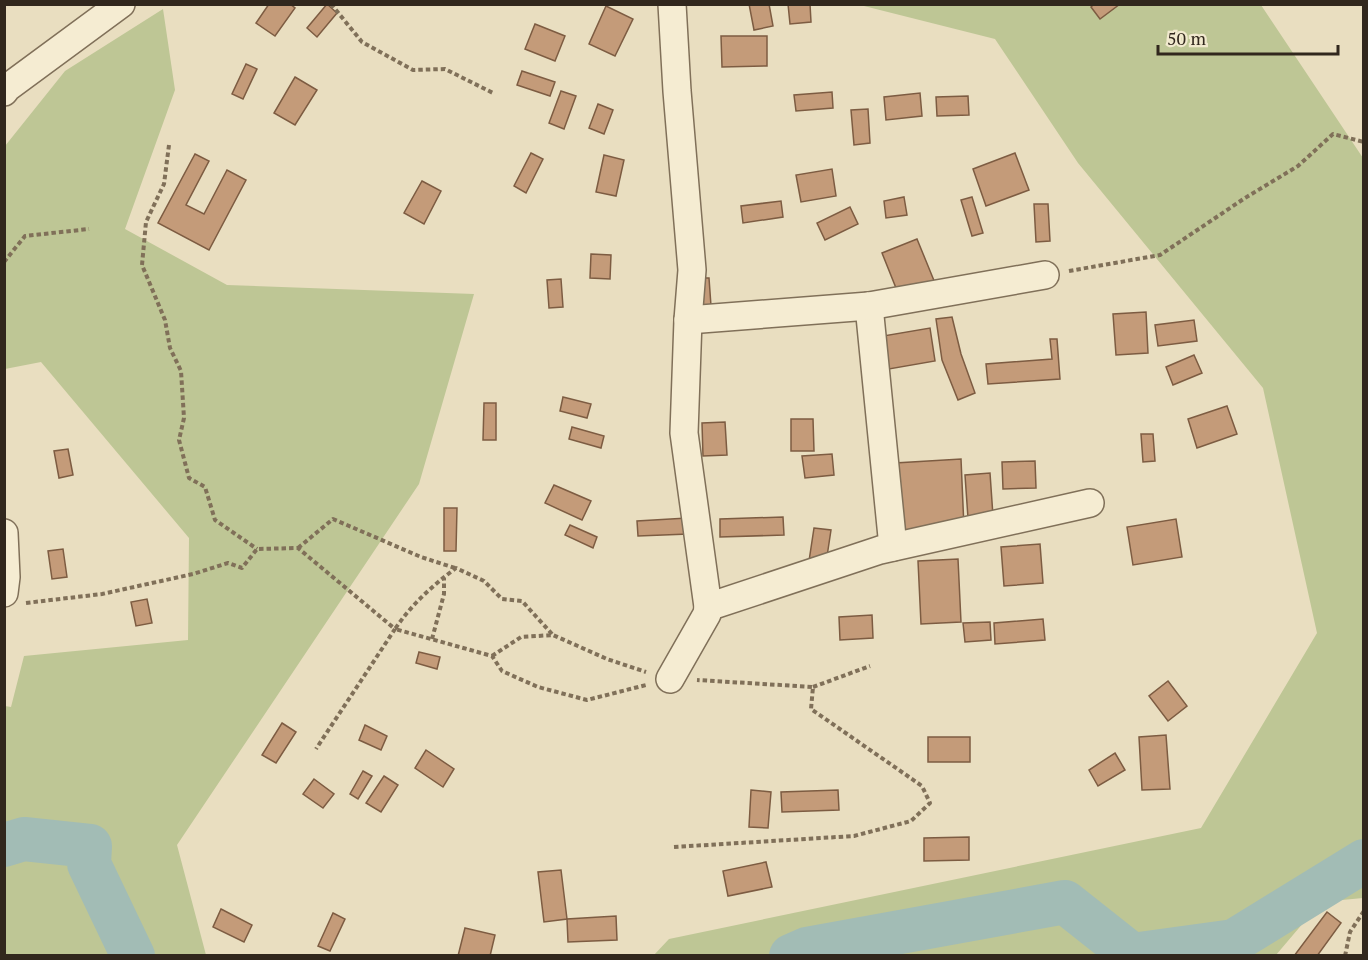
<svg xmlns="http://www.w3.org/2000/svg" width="1368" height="960" font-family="'PT Serif',serif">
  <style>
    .green { fill: #bec695 }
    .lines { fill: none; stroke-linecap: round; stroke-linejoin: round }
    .river { stroke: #a2bcb5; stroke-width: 44 }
    .building { fill: #c49b79; stroke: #7d5c42; stroke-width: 1.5 }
    .minor-casing { stroke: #807059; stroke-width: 30 }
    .path { stroke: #807059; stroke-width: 4; stroke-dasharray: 4.5 3; stroke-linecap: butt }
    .minor { stroke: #f5ecd2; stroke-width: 27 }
  </style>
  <rect width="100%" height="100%" fill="#e9dec0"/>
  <g class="green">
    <path d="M860,5H1261L1363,158V898L1321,902L1276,955L653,956L669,939L1201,828L1317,633L1263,388L1078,163L995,39Z"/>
    <path d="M163,9L175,90L125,229L227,285L474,294L419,484L177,845L206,955H5V706L11,707L24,656L188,640L189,538L41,362L5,369V146L65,71Z"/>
  </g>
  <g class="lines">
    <g class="river">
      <path d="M4,845L24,839L90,846L89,864L133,956"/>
      <path d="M791,956L807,949L1065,902L1132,955L1234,941L1364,861"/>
    </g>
  </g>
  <g class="building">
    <path d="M269,4H290L295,8L275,36L256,23Z"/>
    <path d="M327,4L337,13L317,37L307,28Z"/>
    <path d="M749,4H769L773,26L754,30Z"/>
    <path d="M788,4H810L811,22L790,24Z"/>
    <path d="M1094,4H1120L1100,19L1091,7Z"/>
    <path d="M606,6L633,19L615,56L589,44Z"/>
    <path d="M535,24L565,36L555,61L525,49Z"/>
    <path d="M721,36H767V66L722,67Z"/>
    <path d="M246,64L257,69L243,99L232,94Z"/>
    <path d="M522,71L555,82L550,96L517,85Z"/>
    <path d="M295,77L317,90L295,125L274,113Z"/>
    <path d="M561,91L576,96L564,129L549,123Z"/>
    <path d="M832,92L833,108L796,111L794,95Z"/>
    <path d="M920,93L922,116L886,120L884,97Z"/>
    <path d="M968,96L969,115L937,116L936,97Z"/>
    <path d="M598,104L613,110L604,134L589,128Z"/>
    <path d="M868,109L870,143L854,145L851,110Z"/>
    <path d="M531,153L543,159L526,193L514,186Z"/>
    <path d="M1015,153L1029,190L986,206L973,169Z"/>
    <path d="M195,154L209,161L186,205L204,214L227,170L246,180L209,250L158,223Z"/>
    <path d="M604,155L624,160L616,196L596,192Z"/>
    <path d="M832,169L836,196L801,202L796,175Z"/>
    <path d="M422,181L441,191L424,224L404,213Z"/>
    <path d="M904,197L907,215L886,218L884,201Z"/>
    <path d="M972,197L983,233L972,236L961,200Z"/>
    <path d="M781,201L783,217L743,223L741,206Z"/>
    <path d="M1034,204H1048L1050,241L1036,242Z"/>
    <path d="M850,207L858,224L825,240L817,223Z"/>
    <path d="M917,239L935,283L900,298L882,253Z"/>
    <path d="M591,254L611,255L610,279L590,278Z"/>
    <path d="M698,278H709L711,306H700Z"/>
    <path d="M561,279L563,307L549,308L547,280Z"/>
    <path d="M1146,312L1148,353L1116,355L1113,314Z"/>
    <path d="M952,317L961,354L975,393L958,400L942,360L936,319Z"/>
    <path d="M1194,320L1197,341L1158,346L1155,325Z"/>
    <path d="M930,328L935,361L889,369L883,336Z"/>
    <path d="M1050,339H1057L1060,379L988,384L986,364L1052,359Z"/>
    <path d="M1194,355L1202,373L1173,385L1166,367Z"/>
    <path d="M563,397L591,404L587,418L560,411Z"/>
    <path d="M484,403H496V440H483Z"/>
    <path d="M1227,406L1237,434L1197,448L1188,419Z"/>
    <path d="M791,419H813L814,451H791Z"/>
    <path d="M725,422L727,455L703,456L702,423Z"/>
    <path d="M572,427L604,436L601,448L569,439Z"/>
    <path d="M1141,434H1153L1155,461L1143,462Z"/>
    <path d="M68,449L73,475L59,478L54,451Z"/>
    <path d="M832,454L834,475L805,478L802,456Z"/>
    <path d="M961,459L964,528L898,531L895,463Z"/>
    <path d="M1035,461L1036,488L1003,489L1002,462Z"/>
    <path d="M990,473L993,516L968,518L965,475Z"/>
    <path d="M554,485L591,501L582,520L545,503Z"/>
    <path d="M444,508H457L456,551H444Z"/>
    <path d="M783,517L784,535L720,537V519Z"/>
    <path d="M687,518L688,534L638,536L637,521Z"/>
    <path d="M1176,519L1182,557L1133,565L1127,527Z"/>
    <path d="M570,525L597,537L593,548L565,535Z"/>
    <path d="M814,528L831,530L826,563L809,561Z"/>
    <path d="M1040,544L1043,583L1004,586L1001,547Z"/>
    <path d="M63,549L67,577L52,579L48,551Z"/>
    <path d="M958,559L961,622L921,624L918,561Z"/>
    <path d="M147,599L152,623L136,626L131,602Z"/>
    <path d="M872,615L873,638L840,640L839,617Z"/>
    <path d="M1043,619L1045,640L995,644L994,623Z"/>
    <path d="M990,622L991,640L965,642L963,623Z"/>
    <path d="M419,652L440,657L437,669L416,663Z"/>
    <path d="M1168,681L1187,706L1168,721L1149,696Z"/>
    <path d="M282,723L296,732L276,763L262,755Z"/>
    <path d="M365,725L387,736L381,750L359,740Z"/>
    <path d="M1166,735L1170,789L1142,790L1139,737Z"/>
    <rect x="928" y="737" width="42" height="25"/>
    <path d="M426,750L454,769L443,787L415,768Z"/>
    <path d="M1115,753L1125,770L1098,786L1089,770Z"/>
    <path d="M363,771L372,776L358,799L350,794Z"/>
    <path d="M384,776L398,785L381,812L366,803Z"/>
    <path d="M314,779L334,794L323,808L303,794Z"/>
    <path d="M751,790L771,792L768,828L749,827Z"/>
    <path d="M838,790L839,810L782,812L781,792Z"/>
    <path d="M969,837V860L924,861V838Z"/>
    <path d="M766,862L772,887L728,896L723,871Z"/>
    <path d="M561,870L567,919L544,922L538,872Z"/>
    <path d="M221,909L252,925L244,942L213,927Z"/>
    <path d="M1327,912L1341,923L1317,956H1294Z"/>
    <path d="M333,913L345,919L330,951L318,946Z"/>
    <path d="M616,916L617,940L568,942L567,919Z"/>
    <path d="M465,928L495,935L490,956H458Z"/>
  </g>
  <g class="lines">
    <defs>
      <g id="minor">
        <path d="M4,92L7,88L121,4"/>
        <path d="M869,306L893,547"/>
        <path d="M688,320L869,306L1045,275"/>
        <path d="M4,533L6,577L4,593"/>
        <path d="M708,607L880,550L1090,503"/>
        <path d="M670,679L707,614L708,607L684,433L688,320L692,270L677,91L672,4"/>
      </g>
    </defs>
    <use href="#minor" class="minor-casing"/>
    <g class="path">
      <path d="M331,4L362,42L413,70L445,69L493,93"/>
      <path d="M169,145L164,184L146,222L142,265L165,320L170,348L181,371L184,418L179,440L189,478L205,487L215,520L257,549"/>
      <path d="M4,262L25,236L89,229"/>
      <path d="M1069,271L1160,255L1245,198L1298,166L1333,134L1364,142"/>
      <path d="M298,548L333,519L421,557L455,568"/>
      <path d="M26,603L102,594L193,574L228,563L242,568L257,549L298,548L395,629L316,749"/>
      <path d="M552,634L522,601L502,599L484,581L456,568C432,586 412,604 395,629L492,656L502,671L538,687L587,700L646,685"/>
      <path d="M432,639L444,594V578"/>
      <path d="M492,656L521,637L553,635L607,659L646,672"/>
      <path d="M813,687L870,666"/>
      <path d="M674,847L854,836L911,821L930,803L922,786L811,709L813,687L697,680"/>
      <path d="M1345,956L1350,932L1364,911"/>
    </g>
    <use href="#minor" class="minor"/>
  </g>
  <rect width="1368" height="960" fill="none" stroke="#31271d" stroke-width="12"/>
  <path d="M1158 45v9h180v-9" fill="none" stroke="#31271d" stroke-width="3"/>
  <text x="1167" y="45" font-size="18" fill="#31271d" stroke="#f1e9ce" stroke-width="4.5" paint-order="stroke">50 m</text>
</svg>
